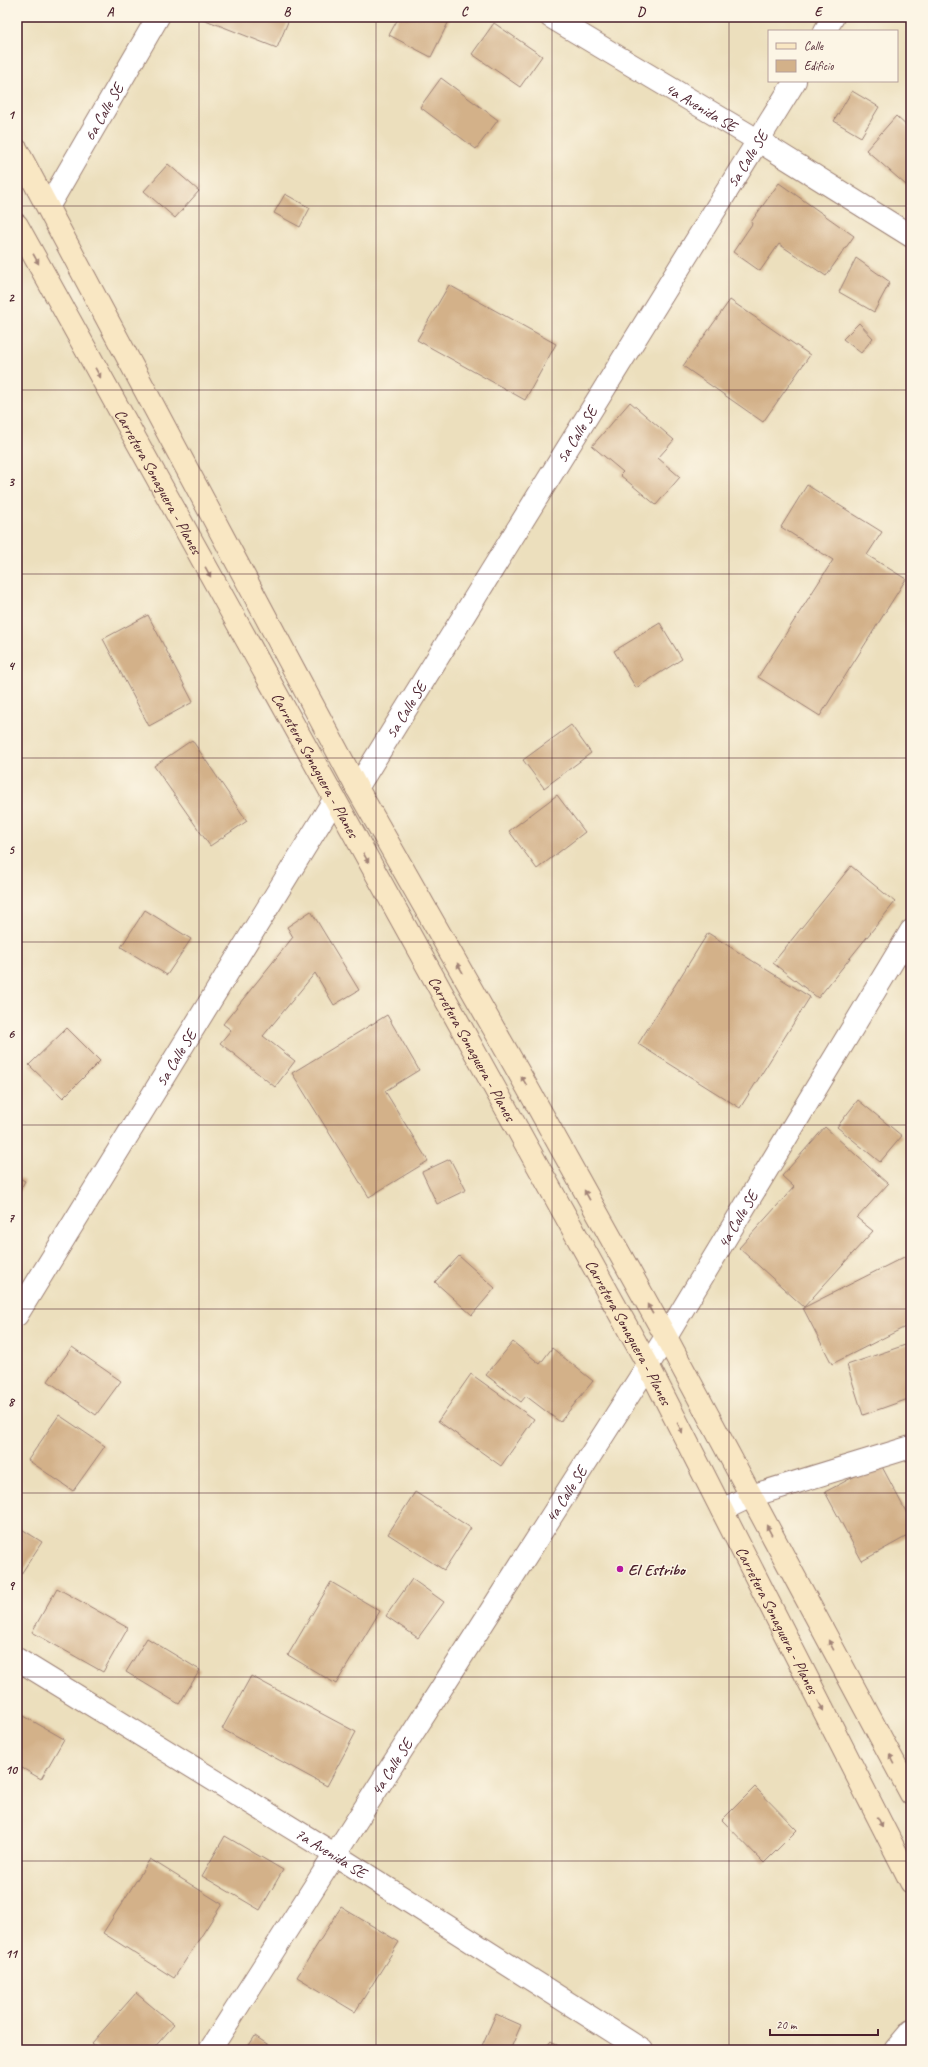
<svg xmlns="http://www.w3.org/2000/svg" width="928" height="2067" font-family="Caveat,sans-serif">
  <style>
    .building { fill: #d3b189 }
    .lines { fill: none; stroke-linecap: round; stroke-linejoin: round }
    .minor-casing { stroke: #9b7f74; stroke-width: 24 }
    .secondary-casing { stroke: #9b7f74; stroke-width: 24 }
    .minor { stroke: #fff; stroke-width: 22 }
    .secondary { stroke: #f9e7c3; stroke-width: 22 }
    .oneway { fill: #a28377 }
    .grid { fill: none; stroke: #4a1f2b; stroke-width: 1; stroke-opacity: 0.55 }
    .poi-dot { fill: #b5179e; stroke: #fcf5e5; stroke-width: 1.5 }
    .labels { text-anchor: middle; stroke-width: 3; stroke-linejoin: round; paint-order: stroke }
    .street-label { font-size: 16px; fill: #4a1f2b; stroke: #fcf5e5 }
    .poi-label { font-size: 16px; font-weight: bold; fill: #4a1f2b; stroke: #fcf5e5; text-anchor: start }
    .neatline { fill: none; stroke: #4a1f2b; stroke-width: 1.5 }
    .grid-label { font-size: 13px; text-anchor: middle; font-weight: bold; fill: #4a1f2b }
  </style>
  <rect width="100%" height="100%" fill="#fcf5e5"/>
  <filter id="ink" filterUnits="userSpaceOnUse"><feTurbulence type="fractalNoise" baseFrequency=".025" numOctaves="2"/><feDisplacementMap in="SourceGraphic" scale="8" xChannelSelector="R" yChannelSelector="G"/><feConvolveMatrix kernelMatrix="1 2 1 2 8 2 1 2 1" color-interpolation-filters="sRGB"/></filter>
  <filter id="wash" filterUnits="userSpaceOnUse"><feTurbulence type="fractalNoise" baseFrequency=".012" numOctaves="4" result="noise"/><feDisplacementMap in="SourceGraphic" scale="16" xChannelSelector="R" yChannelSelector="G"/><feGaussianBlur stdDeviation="0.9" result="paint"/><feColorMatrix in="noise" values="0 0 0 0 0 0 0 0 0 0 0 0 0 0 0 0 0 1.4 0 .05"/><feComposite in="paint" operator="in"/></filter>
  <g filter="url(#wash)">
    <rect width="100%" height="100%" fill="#ecdfbd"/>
    <g id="blocks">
      <g class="building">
        <path d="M204,17H290L277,48L203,19Z"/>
        <path d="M399,17H451L431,57L389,35Z"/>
        <path d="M494,23L542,56L520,87L472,54Z"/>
        <path d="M441,78L498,120L476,149L420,107Z"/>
        <path d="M852,91L879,107L861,137L834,121Z"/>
        <path d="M896,116L911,130V180L906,185L866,150Z"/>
        <path d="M168,164L199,191L175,218L144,191Z"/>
        <path d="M779,183L854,236L826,276L779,244L760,271L733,252L752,224L751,222Z"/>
        <path d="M285,194L310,208L300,227L274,213Z"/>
        <path d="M856,258L890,282L874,312L839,292Z"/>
        <path d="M449,285L556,344L525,400L417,340Z"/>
        <path d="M730,300L810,355L763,422L683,366Z"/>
        <path d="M859,323L873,338L861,353L843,339Z"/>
        <path d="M630,402L674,440L658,458L680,477L656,505L620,475L623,472L592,446Z"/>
        <path d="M807,485L882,532L867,555L906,579L820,716L758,677L833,560L781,527Z"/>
        <path d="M148,615L193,702L149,726L103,639Z"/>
        <path d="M660,623L682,659L636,688L614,651Z"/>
        <path d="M571,725L591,753L544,788L523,760Z"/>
        <path d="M192,740L247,821L210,846L154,766Z"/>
        <path d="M557,795L585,832L537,869L509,831Z"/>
        <path d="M851,866L895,902L818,998L773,963Z"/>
        <path d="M145,910L191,939L167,975L121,947Z"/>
        <path d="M311,911L359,990L334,1005L315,973L263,1036L295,1061L275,1087L220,1043L231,1030L223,1024L293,937L287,927Z"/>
        <path d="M708,933L810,997L740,1108L638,1044Z"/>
        <path d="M387,1015L419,1070L385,1091L428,1161L369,1197L292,1073Z"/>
        <path d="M67,1028L100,1061L63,1098L29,1065Z"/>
        <path d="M858,1100L902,1136L880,1162L837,1127Z"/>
        <path d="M825,1127L888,1184L857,1218L873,1231L804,1307L739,1248L794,1187L782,1176Z"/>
        <path d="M450,1159L466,1190L437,1204L422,1172Z"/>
        <path d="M17,1177L25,1181L17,1196Z"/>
        <path d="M459,1256L495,1288L472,1315L435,1282Z"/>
        <path d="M906,1256L911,1266V1324L832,1364L803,1308Z"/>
        <path d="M513,1342L540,1364L552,1348L593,1381L560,1422L526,1396L521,1402L486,1375Z"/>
        <path d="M911,1343V1398L863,1415L847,1365Z"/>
        <path d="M72,1347L121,1381L96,1415L48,1381Z"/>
        <path d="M471,1374L534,1419L501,1466L438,1421Z"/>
        <path d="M59,1415L105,1446L73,1491L28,1460Z"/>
        <path d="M880,1463L911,1521V1534L862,1561L825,1492Z"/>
        <path d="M415,1492L471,1528L444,1570L388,1534Z"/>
        <path d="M17,1526L42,1542L17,1580Z"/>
        <path d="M412,1579L444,1602L418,1638L386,1616Z"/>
        <path d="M331,1582L380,1611L336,1684L288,1655Z"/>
        <path d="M57,1588L128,1628L103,1672L32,1632Z"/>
        <path d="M147,1638L200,1670L179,1704L126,1672Z"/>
        <path d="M251,1676L356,1732L327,1786L222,1729Z"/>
        <path d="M17,1712L64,1739L41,1779L17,1765Z"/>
        <path d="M755,1787L797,1830L764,1863L722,1820Z"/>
        <path d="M225,1836L283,1870L260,1910L202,1876Z"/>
        <path d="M150,1859L222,1904L174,1978L103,1933Z"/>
        <path d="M341,1907L399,1942L355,2012L297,1977Z"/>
        <path d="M136,1993L174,2025L152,2050H100L92,2043Z"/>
        <path d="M496,2014L521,2025L510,2050H480Z"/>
        <path d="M255,2036L276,2050H246Z"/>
        <path d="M551,2041L564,2050H544Z"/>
      </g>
    </g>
  </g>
  <g filter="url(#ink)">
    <use href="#blocks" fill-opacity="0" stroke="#9b7f74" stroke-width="1"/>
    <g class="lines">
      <defs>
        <g id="minor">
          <path id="s1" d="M551,17L759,141L911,236"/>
          <path d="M825,31L833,17"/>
          <path id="s2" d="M48,207L158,17"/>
          <path id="s3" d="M357,788L795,81"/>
          <path id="s4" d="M17,1315L334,800"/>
          <path d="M722,1510L751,1496L911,1447"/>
          <path id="s5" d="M17,1659L334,1854L642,2050"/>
          <path id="s6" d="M210,2050L666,1337L911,931"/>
          <path d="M895,2050L911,2031"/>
        </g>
        <g id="secondary">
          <path d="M17,150L357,788L527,1087L666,1337L911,1794"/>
          <path id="s7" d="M17,225L648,1365L911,1882"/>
        </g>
      </defs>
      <use href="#minor" class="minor-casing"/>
      <use href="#secondary" class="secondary-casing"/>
      <use href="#minor" class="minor"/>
      <use href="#secondary" class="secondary"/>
    </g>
    <defs><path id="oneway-solid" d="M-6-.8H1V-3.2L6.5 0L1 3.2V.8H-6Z"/></defs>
    <g class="oneway">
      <use href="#oneway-solid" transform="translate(36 259) rotate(61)"/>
      <use href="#oneway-solid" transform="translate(98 373) rotate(61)"/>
      <use href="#oneway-solid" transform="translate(208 572) rotate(61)"/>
      <use href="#oneway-solid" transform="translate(366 858) rotate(61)"/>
      <use href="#oneway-solid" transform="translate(460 968) rotate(-120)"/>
      <use href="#oneway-solid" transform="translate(524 1081) rotate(-120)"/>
      <use href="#oneway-solid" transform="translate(587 1195) rotate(-119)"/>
      <use href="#oneway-solid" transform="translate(650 1309) rotate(-119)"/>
      <use href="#oneway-solid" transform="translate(680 1428) rotate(63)"/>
      <use href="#oneway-solid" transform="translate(769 1530) rotate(-118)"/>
      <use href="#oneway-solid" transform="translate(831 1645) rotate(-118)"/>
      <use href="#oneway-solid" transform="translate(821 1706) rotate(63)"/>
      <use href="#oneway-solid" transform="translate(892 1759) rotate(-118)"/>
      <use href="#oneway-solid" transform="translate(880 1822) rotate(63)"/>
    </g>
  </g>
  <path class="grid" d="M199,17V2050M376,17V2050M552,17V2050M729,17V2050M17,206H911M17,390H911M17,574H911M17,758H911M17,942H911M17,1125H911M17,1309H911M17,1493H911M17,1677H911M17,1861H911"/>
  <circle class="poi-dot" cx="620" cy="1569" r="4"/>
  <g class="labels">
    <g class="street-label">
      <text dy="6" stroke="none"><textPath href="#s1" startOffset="175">4a Avenida SE</textPath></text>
      <text dy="6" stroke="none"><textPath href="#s2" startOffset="110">6a Calle SE</textPath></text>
      <text dy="6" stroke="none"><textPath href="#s3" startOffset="740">5a Calle SE</textPath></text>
      <text dy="6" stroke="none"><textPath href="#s3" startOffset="416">5a Calle SE</textPath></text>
      <text dy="6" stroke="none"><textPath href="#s7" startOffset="293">Carretera Sonaguera - Planes</textPath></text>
      <text dy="6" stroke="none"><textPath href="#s3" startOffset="92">5a Calle SE</textPath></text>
      <text dy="6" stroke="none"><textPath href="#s7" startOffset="617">Carretera Sonaguera - Planes</textPath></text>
      <text dy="6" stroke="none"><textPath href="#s7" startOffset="941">Carretera Sonaguera - Planes</textPath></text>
      <text dy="6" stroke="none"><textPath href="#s4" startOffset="302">5a Calle SE</textPath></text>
      <text dy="6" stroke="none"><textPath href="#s6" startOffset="984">4a Calle SE</textPath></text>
      <text dy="6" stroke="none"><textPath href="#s7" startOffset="1265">Carretera Sonaguera - Planes</textPath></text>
      <text dy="6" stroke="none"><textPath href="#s6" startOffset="660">4a Calle SE</textPath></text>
      <text dy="6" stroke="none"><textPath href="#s7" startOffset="1589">Carretera Sonaguera - Planes</textPath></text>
      <text dy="6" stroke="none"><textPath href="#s6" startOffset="336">4a Calle SE</textPath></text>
      <text dy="6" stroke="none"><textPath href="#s5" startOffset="369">7a Avenida SE</textPath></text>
    </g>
    <g class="poi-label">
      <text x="628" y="1575">El Estribo</text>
    </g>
  </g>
  <rect width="928" height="2067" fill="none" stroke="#fcf5e5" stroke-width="44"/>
  <rect x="768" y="30" width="130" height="52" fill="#fcf5e5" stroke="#b59f9b"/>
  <rect x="776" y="43" width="20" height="6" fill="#f9e7c3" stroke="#b59f9b"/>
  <text x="804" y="50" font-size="12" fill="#4a1f2b">Calle</text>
  <rect x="776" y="60" width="20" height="12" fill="#d3b189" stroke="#b59f9b"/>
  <text x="804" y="70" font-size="12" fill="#4a1f2b">Edificio</text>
  <path d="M770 2029v6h108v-6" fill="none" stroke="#4a1f2b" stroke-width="2"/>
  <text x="776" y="2029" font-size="12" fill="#4a1f2b" stroke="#fcf5e5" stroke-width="3" paint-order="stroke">20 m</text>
  <rect x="22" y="22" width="884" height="2023" class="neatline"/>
  <g class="grid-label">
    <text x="110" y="16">A</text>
    <text x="287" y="16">B</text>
    <text x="464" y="16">C</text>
    <text x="641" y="16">D</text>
    <text x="818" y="16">E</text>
    <text x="11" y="119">1</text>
    <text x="11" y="302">2</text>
    <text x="11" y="486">3</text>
    <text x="11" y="670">4</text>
    <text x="11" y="854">5</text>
    <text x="11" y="1038">6</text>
    <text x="11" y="1222">7</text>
    <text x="11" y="1406">8</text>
    <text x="11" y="1590">9</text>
    <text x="11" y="1774">10</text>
    <text x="11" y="1958">11</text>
  </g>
</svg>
